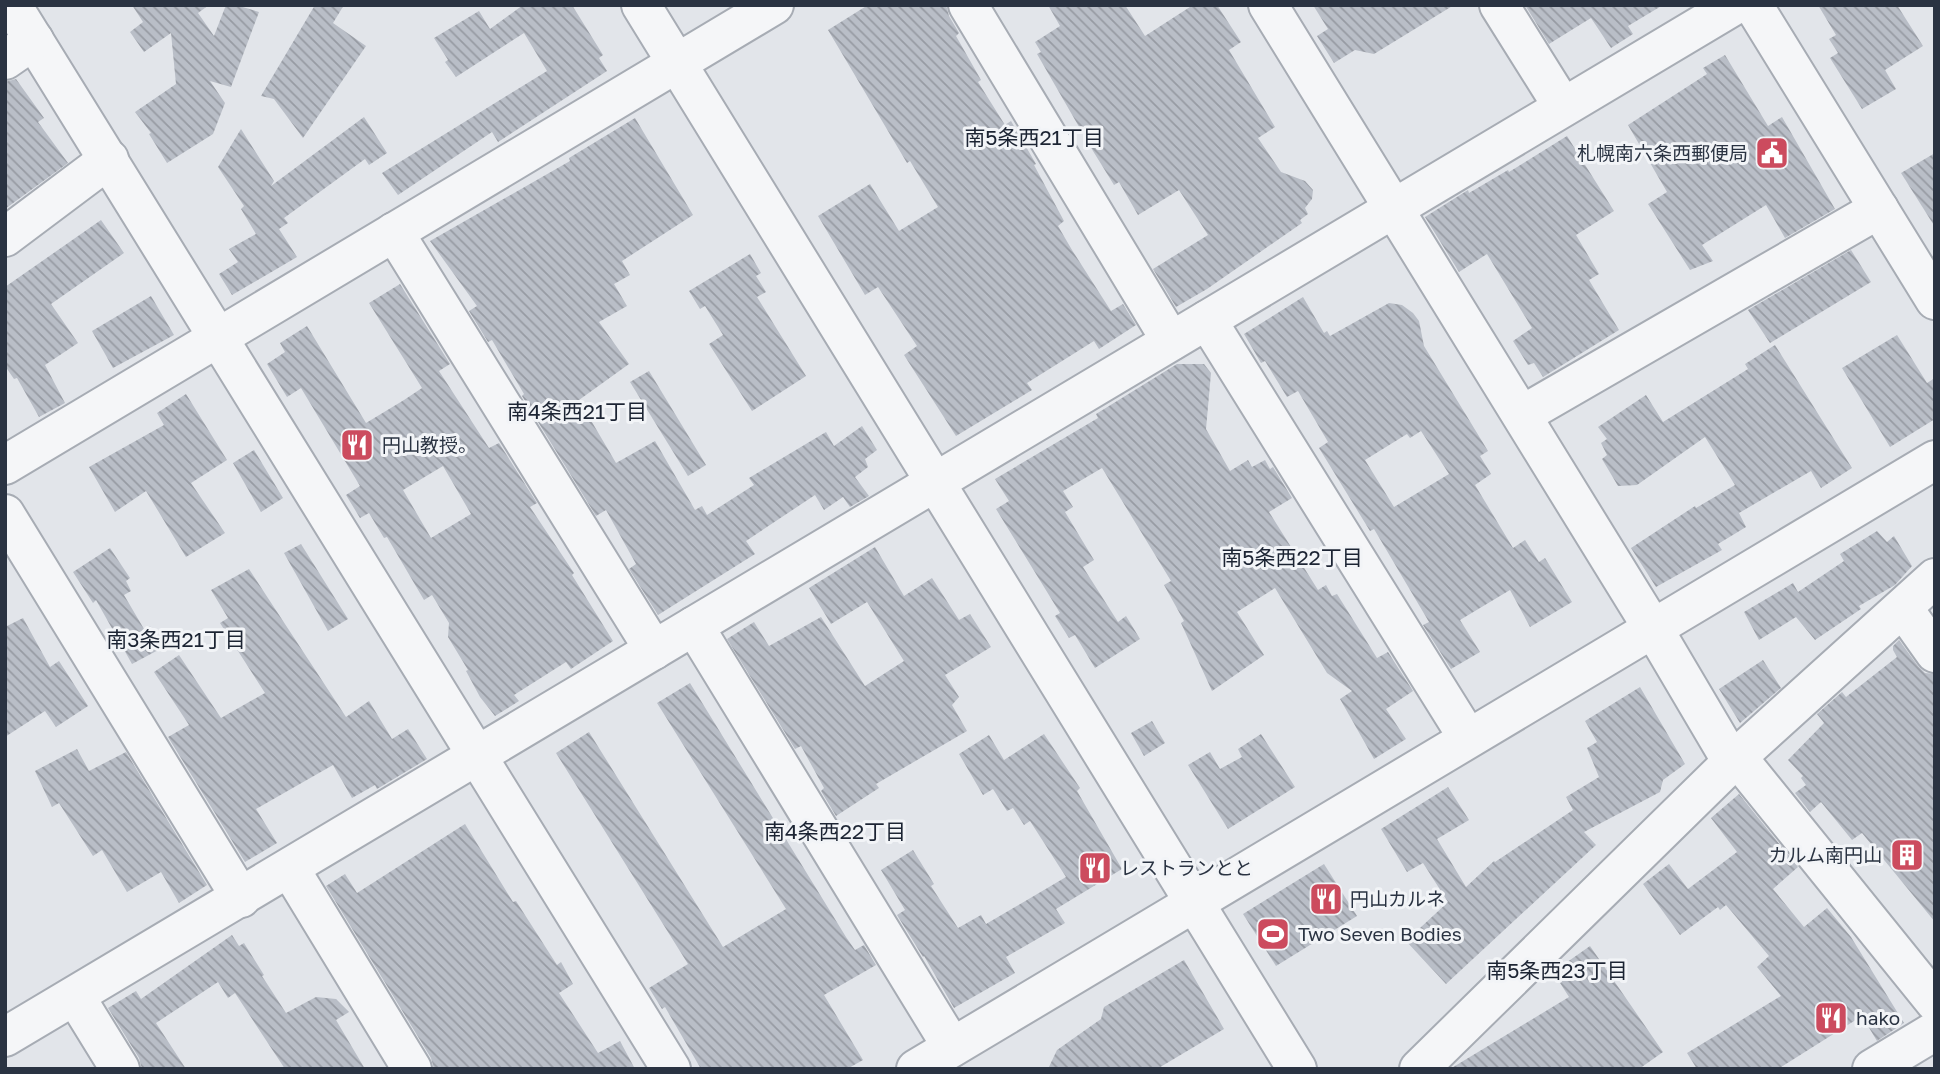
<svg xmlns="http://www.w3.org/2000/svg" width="1940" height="1074" font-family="'Golos Text','Noto Sans JP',sans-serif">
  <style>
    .building { fill: url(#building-back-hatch); fill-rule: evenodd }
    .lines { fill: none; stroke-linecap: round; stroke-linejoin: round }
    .minor-casing { stroke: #a7acb4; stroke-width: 42 }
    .minor { stroke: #f5f6f8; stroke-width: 38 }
    .labels { text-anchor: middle; stroke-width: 6; stroke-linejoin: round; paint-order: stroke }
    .poi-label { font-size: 19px; fill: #2a3342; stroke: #f2f4f7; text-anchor: start }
    .neighbourhood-label { font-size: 21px; fill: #1c2433; stroke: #f2f4f7 }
  </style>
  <defs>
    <pattern id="building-back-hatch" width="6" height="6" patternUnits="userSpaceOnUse" patternTransform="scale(1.75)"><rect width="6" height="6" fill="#b9bec7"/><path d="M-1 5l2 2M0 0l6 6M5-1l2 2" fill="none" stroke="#979ba3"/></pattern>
  </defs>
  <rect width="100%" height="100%" fill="#e2e5ea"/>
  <g class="building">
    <path d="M132,5H209L198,13L214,36L226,5H236L259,12L231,87L210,81L225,103L213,134L167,163L149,134L151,133L135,112L176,84L171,33L144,52L130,32L143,22Z"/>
    <path d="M315,5H344L333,23L366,46L303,138L274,99L261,96Z"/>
    <path d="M523,5H572L603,55L599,58L607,71L498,142L492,132L398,195L382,173L547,71L524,33L456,77L445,62L448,60L434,38L479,11L490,29Z"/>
    <path d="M868,5H946L949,16L959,33L956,36L981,80L978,82L1005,125L1011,121L1036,164L1034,165L1064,221L1058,226L1072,250L1111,311L1123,304L1136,325L1099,349L1094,341L1027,383L1032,390L956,436L904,355L917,346L878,287L865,295L818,216L870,184L899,231L938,207L910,161L907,163L828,30Z"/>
    <path d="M1048,5H1125L1145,36L1193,5H1217L1241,42L1229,50L1275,127L1258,138L1281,172L1305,181L1313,190L1312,199L1305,208L1308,214L1300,220L1302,223L1207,289L1176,307L1153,269L1208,235L1179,190L1138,215L1119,182L1114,185L1093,151L1037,54L1041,52L1035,42L1060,26Z"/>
    <path d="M1313,5H1454L1374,54L1355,50L1334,63L1317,36L1328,29Z"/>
    <path d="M1525,5H1663L1628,26L1633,34L1611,48L1591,18L1549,44Z"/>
    <path d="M1818,5H1897L1923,46L1885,70L1896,89L1862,109L1830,58L1838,53L1829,39L1836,35Z"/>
    <path d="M1725,55L1768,126L1782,117L1835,209L1785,238L1766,205L1702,245L1713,261L1690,270L1648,204L1667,192L1628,125L1707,74L1703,68Z"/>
    <path d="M16,79L44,118L38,122L68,163L5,209V82Z"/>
    <path d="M364,117L387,153L369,165L365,159L284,218L288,223L279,229L297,257L232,295L219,274L238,262L229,249L256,234L241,209L244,206L218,167L241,129L274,181L271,186Z"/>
    <path d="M635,118L693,215L622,261L630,275L614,284L627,306L599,322L629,364L579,400L616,463L655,441L695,510L702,506L707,515L754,485L749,478L826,432L834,446L862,426L877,450L865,459L868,467L855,477L869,496L850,507L843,497L824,510L815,495L746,541L755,554L658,615L629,569L636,564L606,510L596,516L522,396L524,394L492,340L488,342L469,311L477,306L430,241L570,161L569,158Z"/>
    <path d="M1567,136L1614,211L1576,235L1599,274L1589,280L1619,330L1543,377L1534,363L1528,365L1513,341L1532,328L1487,254L1459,272L1425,217L1468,190L1469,193L1508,170L1509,172Z"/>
    <path d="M1935,153V227L1901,173Z"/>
    <path d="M101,220L124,253L51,304L78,343L45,365L65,403L39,417L17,378L14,379L5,366V287Z"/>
    <path d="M1851,250L1871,282L1770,343L1748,310Z"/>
    <path d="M750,254L761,273L756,276L766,292L757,297L806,376L752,411L709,344L723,335L705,306L700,309L689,291Z"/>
    <path d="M400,284L450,364L439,371L489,448L499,443L537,503L530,507L574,573L572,575L613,641L571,669L566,662L514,695L519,701L495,716L480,697L466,671L468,670L448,637L449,623L432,595L424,600L387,537L384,538L369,513L360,518L346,495L360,486L301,388L287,397L267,364L285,352L280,343L307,326L366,423L404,400L422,388L369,303ZM443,466L471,514L431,538L403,490Z"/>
    <path d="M151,296L174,335L113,368L92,331Z"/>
    <path d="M1303,297L1324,333L1327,331L1330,336L1389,303L1402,305L1413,313L1419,321L1424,346L1488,451L1480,456L1491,474L1475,485L1513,548L1525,540L1539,562L1545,558L1572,602L1530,627L1510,590L1460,620L1480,652L1451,669L1423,625L1429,622L1374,529L1370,531L1319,448L1328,442L1298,391L1287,397L1265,361L1261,363L1244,334ZM1421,431L1449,474L1394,507L1365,460L1407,434L1410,438Z"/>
    <path d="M1897,335L1927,383L1935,378V419L1890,447L1842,368Z"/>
    <path d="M1775,345L1852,468L1821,488L1811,471L1739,513L1746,527L1718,544L1722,550L1656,587L1631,548L1695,506L1696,508L1735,485L1705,437L1637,485L1618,486L1602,459L1607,455L1601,443L1607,439L1598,427L1646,395L1663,422L1748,369L1745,364Z"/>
    <path d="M1177,364H1204L1211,373L1206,429L1230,471L1248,460L1252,467L1265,460L1270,469L1273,467L1292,498L1269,512L1318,590L1326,585L1332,596L1337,594L1377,658L1388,652L1413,691L1386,709L1406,739L1374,759L1340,699L1352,691L1327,673L1275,588L1237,612L1264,655L1212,691L1181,623L1184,621L1164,585L1171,581L1102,468L1063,491L1073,507L1065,512L1094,560L1083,567L1118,622L1126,616L1140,639L1095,668L1075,635L1069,638L1055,616L1060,613L996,509L1009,501L995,479L1098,418L1096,414Z"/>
    <path d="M649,371L706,465L688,476L630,382Z"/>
    <path d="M186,394L227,460L191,483L225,533L186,557L146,491L115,512L89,467L164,425L157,413Z"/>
    <path d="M254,450L283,498L261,512L233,463Z"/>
    <path d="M1877,531L1887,542L1894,536L1912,566L1895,585L1859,606L1861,609L1815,640L1796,617L1759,640L1744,612L1793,583L1798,592L1844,561L1840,554Z"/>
    <path d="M301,544L348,619L328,631L284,553Z"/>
    <path d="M875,547L904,596L932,578L959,620L970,614L991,647L945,675L959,697L952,705L967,731L876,784L879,788L836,816L821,791L824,788L801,746L795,749L727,639L754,622L769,646L821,617L865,686L904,661L867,602L831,624L809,588Z"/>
    <path d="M110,548L130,578L126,581L131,591L124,595L144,629L150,626L162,648L132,664L96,600L93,603L73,572Z"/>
    <path d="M249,569L346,717L369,701L392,739L408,729L427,759L377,789L375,785L352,798L333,765L256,809L277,843L245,862L168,737L189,725L154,672L179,655L221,718L265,693L220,623L228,618L211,590Z"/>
    <path d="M23,618L50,667L59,661L88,706L56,727L45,711L5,737V627Z"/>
    <path d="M1899,640L1918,666L1925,673L1935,674V922L1862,833L1852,840L1821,802L1810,812L1795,793L1806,785L1801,778L1803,776L1788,760L1824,723L1817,714L1842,692L1846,697L1897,657L1893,650V646Z"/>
    <path d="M1763,660L1781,688L1740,723L1719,689Z"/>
    <path d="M690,683L846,937L855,950L864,945L876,965L824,995L863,1060L847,1069H701L665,1007L662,1009L649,988L688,964L556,753L589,732L723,947L786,909L657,703Z"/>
    <path d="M1640,687L1685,764L1663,780L1660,792L1584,832L1596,845L1446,984L1406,941L1448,902L1423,863L1407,872L1381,829L1448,787L1469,820L1437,839L1466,887L1494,861L1495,862L1573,810L1566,797L1599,777L1587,748L1597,742L1585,721Z"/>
    <path d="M1152,721L1165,743L1144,756L1131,733Z"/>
    <path d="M1044,734L1080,788L1077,791L1122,869L1056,909L1065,923L1006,957L1015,973L954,1008L924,956L923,957L897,915L905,910L881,870L913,850L934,884L931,886L958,928L981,915L986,924L1066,877L1030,821L1024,825L1013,808L1007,811L993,789L983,795L959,754L989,735L1004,760Z"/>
    <path d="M1261,734L1295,787L1228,829L1188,765L1210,752L1220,769L1242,757L1238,749Z"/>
    <path d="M77,749L89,771L126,752L207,885L179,903L161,872L127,892L102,850L93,856L59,803L52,807L35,771Z"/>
    <path d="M1739,794L1798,867L1773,889L1804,927L1827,908L1851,937L1904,1023L1877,1041L1862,1016L1778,1069H1697L1687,1053L1781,996L1757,967L1769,956L1726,905L1720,910L1718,907L1680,935L1643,884L1669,864L1688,889L1737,852L1711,818Z"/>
    <path d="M465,824L513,902L516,901L557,965L561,962L573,984L559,993L598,1053L620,1041L635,1069H434L431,1058L326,886L345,874L357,893Z"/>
    <path d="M1324,864L1357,916L1276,966L1243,914Z"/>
    <path d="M232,935L239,946L244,943L264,975L262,976L286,1013L316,997L336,999L349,1012L336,1020L365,1069H285L235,993L228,998L218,982L156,1023L186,1069H142L139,1058L108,1008L136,991L141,999Z"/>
    <path d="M1590,946L1663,1052L1639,1069H1450L1569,997L1553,972Z"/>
    <path d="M1184,960L1224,1029L1157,1069H1048L1057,1050L1101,1019L1104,1007Z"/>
  </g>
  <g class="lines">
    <defs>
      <g id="minor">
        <path d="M12,5L671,1069"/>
        <path d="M641,5L1297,1069"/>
        <path d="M968,5L1171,341"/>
        <path d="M1268,5L1663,645L1725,750L1737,757L1935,1002"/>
        <path d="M1499,5L1563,107"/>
        <path d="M1753,5L1935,300"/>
        <path d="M5,60L34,40"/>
        <path d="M394,232L654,650"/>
        <path d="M5,237L109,159"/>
        <path d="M1207,320L1468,738"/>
        <path d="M1522,415L1879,209"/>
        <path d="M5,465L774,5"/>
        <path d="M5,514L241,898"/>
        <path d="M1903,608L1935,653"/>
        <path d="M694,626L952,1047"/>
        <path d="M290,869L412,1069"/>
        <path d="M75,996L120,1069"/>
        <path d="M5,1037L1735,5"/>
        <path d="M916,1069L1935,460"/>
        <path d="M1419,1069L1737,757L1935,578"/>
        <path d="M1872,1069L1935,1031"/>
      </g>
    </defs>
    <use href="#minor" class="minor-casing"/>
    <use href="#minor" class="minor"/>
  </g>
  <defs>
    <symbol id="civic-square" viewBox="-11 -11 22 22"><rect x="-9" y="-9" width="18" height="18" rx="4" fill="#cc4b5e" stroke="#f2f4f7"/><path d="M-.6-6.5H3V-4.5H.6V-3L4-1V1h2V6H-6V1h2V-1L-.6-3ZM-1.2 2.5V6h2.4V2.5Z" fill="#fff"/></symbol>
    <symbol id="restaurant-square" viewBox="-11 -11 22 22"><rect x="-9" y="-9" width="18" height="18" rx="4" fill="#cc4b5e" stroke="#f2f4f7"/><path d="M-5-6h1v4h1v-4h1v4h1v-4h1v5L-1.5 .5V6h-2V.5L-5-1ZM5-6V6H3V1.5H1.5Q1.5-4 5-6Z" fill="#fff"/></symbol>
    <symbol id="building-square" viewBox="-11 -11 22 22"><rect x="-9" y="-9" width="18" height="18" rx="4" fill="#cc4b5e" stroke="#f2f4f7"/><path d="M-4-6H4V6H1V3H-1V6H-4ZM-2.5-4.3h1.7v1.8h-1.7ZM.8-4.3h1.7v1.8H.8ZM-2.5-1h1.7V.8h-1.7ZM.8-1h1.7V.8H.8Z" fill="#fff"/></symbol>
    <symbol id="stadium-square" viewBox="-11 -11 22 22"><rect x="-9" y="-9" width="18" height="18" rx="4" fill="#cc4b5e" stroke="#f2f4f7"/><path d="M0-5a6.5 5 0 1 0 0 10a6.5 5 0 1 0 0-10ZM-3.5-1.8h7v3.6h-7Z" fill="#fff"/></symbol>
  </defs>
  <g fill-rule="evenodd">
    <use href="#civic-square" x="1753" y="134" width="38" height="38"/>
    <use href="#restaurant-square" x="338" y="426" width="38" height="38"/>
    <use href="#building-square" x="1888" y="836" width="38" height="38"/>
    <use href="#restaurant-square" x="1076" y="849" width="38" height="38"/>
    <use href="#restaurant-square" x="1307" y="880" width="38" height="38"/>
    <use href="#stadium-square" x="1254" y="915" width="38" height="38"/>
    <use href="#restaurant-square" x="1812" y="999" width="38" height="38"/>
  </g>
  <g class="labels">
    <g class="poi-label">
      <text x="1748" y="160" text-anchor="end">札幌南六条西郵便局</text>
      <text x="382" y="452">円山教授。</text>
      <text x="1882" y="862" text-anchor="end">カルム南円山</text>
      <text x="1120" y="875">レストランとと</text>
      <text x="1350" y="906">円山カルネ</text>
      <text x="1298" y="941">Two Seven Bodies</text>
      <text x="1856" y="1025">hako</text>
    </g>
    <g class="neighbourhood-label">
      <text x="1034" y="145">南5条西21丁目</text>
      <text x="577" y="419">南4条西21丁目</text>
      <text x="1292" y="565">南5条西22丁目</text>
      <text x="176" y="647">南3条西21丁目</text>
      <text x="835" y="839">南4条西22丁目</text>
      <text x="1557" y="978">南5条西23丁目</text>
    </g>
  </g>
  <rect width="1940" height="1074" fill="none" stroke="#2a3342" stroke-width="14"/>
</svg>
